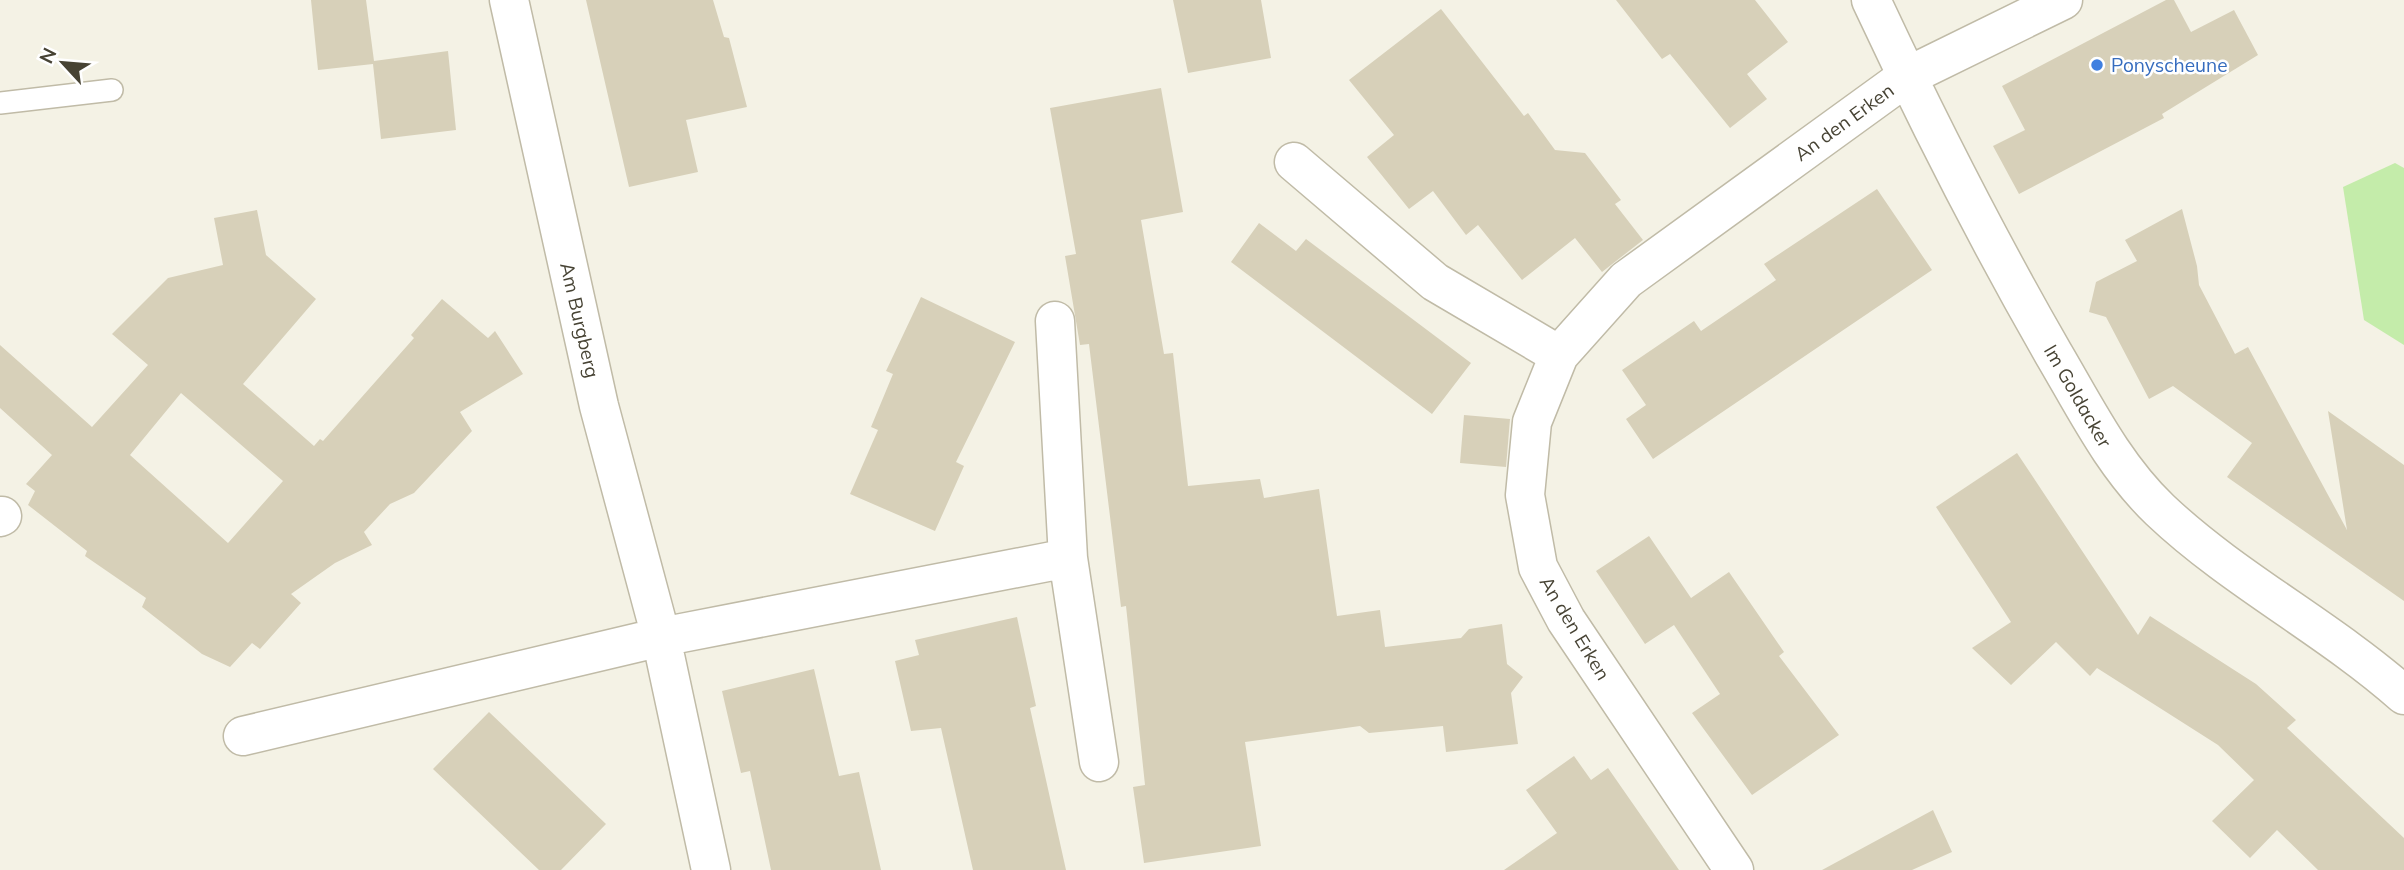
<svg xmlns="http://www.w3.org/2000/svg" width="2404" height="870" font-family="Mulish,sans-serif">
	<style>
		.green { fill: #c4ecaa }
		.building { fill: #d7d0b9; fill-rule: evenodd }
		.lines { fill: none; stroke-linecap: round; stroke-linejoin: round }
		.lane-casing { stroke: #c0bba7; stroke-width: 24 }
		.street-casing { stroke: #c0bba7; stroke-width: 41 }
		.lane { stroke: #fff; stroke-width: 21 }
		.street { stroke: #fff; stroke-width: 38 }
		.shop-dot { fill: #3f7fe0; stroke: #fff; stroke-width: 2.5 }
		.labels { text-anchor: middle; stroke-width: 5; stroke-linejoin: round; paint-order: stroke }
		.shop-label { font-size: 19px; fill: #366cbe; stroke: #fff; text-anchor: start }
		.street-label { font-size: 19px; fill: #474334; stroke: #fff }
	</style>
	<rect width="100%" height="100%" fill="#f4f2e5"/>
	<path class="green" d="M 2395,163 L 2404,168 L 2404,345 L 2364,320 L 2343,187 Z"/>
	<path class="building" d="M 311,0 L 366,0 L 374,61 L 448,51 L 456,130 L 381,139 L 373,64 L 318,70 Z
		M 586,0 L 713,0 L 724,37 L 729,38 L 747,107 L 686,120 L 698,172 L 629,187 Z
		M 1173,0 L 1261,0 L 1271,58 L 1188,73 Z
		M 1616,0 L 1755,0 L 1788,42 L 1747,74 L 1767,99 L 1730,128 L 1670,54 L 1662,59 Z
		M 2166,0 L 2174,0 L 2191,32 L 2234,10 L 2258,55 L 2162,114 L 2164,118 L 2019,194 L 1993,146 L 2025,130 L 2002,86 Z
		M 1441,9 L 1524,116 L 1528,113 L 1555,150 L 1585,153 L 1621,200 L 1615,204 L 1643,240 L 1602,272 L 1575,238 L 1522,280 L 1478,225 L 1466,235 L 1433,191 L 1409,209 L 1367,157 L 1394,135 L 1349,80 Z
		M 1161,88 L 1183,212 L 1141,220 L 1164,354 L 1173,353 L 1188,486 L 1260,479 L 1264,498 L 1319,489 L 1337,616 L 1380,610 L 1385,647 L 1461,638 L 1469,629 L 1502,624 L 1507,664 L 1523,677 L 1511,693 L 1518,744 L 1446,752 L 1443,726 L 1369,733 L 1360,726 L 1245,742 L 1261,846 L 1144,863 L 1133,787 L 1145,785 L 1126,606 L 1121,607 L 1089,344 L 1080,345 L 1065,256 L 1076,254 L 1050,108 Z
		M 1877,189 L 1932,270 L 1653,459 L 1626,419 L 1646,405 L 1622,370 L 1694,321 L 1701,331 L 1776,280 L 1764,264 Z
		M 2182,209 L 2197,266 L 2199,285 L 2235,354 L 2248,347 L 2347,530 L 2328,411 L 2404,465 L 2404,601 L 2227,477 L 2252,443 L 2173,386 L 2149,399 L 2106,317 L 2089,312 L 2096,282 L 2137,261 L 2125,240 Z
		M 257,210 L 266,255 L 316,299 L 243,384 L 314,446 L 320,439 L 323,441 L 414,338 L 411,335 L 442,299 L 488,338 L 495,331 L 523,374 L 460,412 L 472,431 L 414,493 L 390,504 L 364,532 L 372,545 L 335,563 L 291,594 L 301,603 L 260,649 L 252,643 L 230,667 L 202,654 L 142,607 L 146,598 L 85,556 L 87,551 L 28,505 L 35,491 L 26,484 L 52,455 L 0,408 L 0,345 L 92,427 L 148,365 L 112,334 L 168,278 L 223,265 L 214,218 ZM 181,393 L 283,481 L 228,543 L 130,455 Z
		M 1259,223 L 1296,251 L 1306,239 L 1471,363 L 1432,414 L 1231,262 Z
		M 921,297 L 1015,342 L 956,462 L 964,466 L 935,531 L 850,494 L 878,430 L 871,427 L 893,374 L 886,371 Z
		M 1464,415 L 1510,419 L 1506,467 L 1460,463 Z
		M 2017,453 L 2138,635 L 2150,616 L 2256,684 L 2296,720 L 2287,728 L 2404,838 L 2404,870 L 2318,870 L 2277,830 L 2250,858 L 2212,821 L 2254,780 L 2218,745 L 2097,668 L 2090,676 L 2056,642 L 2011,685 L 1972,648 L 2011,622 L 1936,507 Z
		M 1649,536 L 1691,598 L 1729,572 L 1784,652 L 1779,656 L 1839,735 L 1752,795 L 1692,713 L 1720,694 L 1674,625 L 1645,644 L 1596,571 Z
		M 1017,617 L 1036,706 L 1030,708 L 1066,870 L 973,870 L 941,728 L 911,731 L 895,661 L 919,655 L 915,640 Z
		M 814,669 L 839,776 L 859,772 L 881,870 L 771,870 L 750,771 L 741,773 L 722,691 Z
		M 489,712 L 606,824 L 561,870 L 539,870 L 433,769 Z
		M 1574,756 L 1591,780 L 1608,768 L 1679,870 L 1504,870 L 1557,833 L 1526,790 Z
		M 1933,810 L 1952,852 L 1912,870 L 1822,870 Z"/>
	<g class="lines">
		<defs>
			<path id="lane" d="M 0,103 L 112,90"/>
			<path id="street" d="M 509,0 L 599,406 L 661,637 L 711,870
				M 1871,0 C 1927,120 1987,238 2053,353 C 2085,407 2113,465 2160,510 C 2234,580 2327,627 2404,695
				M 1294,162 L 1435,282 L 1559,355
				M 1055,321 L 1068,558
				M 0,517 L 2,516
				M 243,736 L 661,637 L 1068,558 L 1099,762
				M 1734,870 L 1566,620 L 1538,567 L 1525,495 L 1532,422 L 1559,355 L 1626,280 L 1906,77 L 2063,0"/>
		</defs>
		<use href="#lane" class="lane-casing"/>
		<use href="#street" class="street-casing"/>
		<use href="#lane" class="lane"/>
		<use href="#street" class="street"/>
	</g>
	<circle class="shop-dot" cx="2097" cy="65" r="7"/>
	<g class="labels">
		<g class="shop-label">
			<text x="2111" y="72">Ponyscheune</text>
		</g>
		<g class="street-label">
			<text transform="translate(1844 122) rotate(-36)" y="7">An den Erken</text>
			<text transform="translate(580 320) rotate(77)" y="7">Am Burgberg</text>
			<text transform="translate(2078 396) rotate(60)" y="7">Im Goldacker</text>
			<text transform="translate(1575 628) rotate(59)" y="7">An den Erken</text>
		</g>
	</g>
	<g transform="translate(63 63) rotate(296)" stroke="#ffffff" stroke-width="5" paint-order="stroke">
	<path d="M0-5L12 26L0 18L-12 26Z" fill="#474334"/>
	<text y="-10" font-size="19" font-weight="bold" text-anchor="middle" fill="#474334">N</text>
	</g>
</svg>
